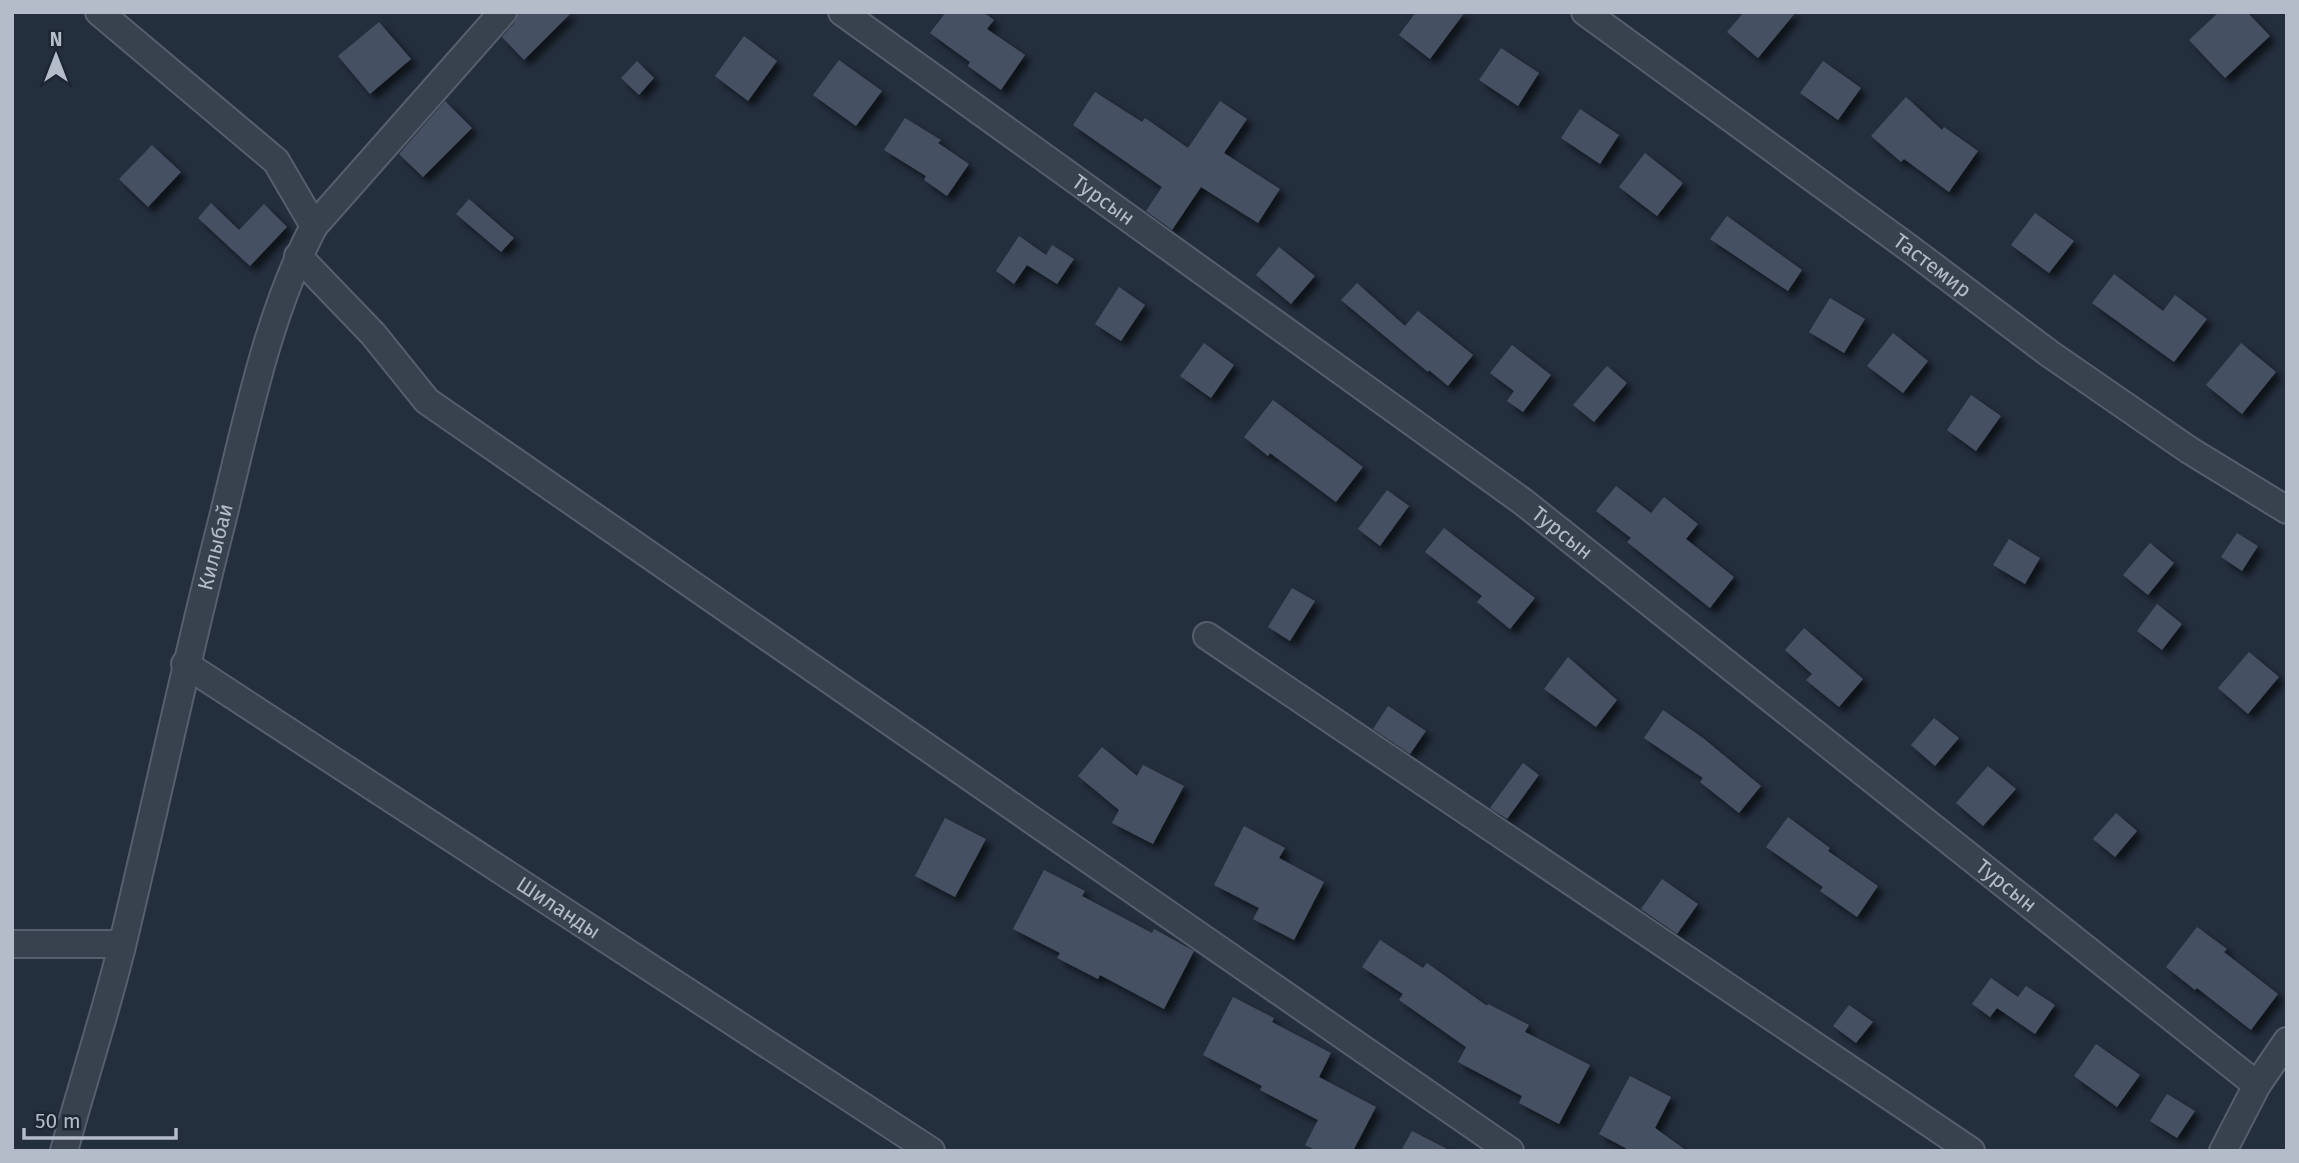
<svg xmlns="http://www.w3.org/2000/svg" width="2299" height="1163" font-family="'Fira Sans',sans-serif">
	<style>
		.building { fill: #455162; filter: url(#shadow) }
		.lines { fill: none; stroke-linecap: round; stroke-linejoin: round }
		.minor-casing { stroke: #565f6c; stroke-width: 30 }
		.minor { stroke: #38414e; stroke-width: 26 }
		.labels { text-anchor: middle; stroke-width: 5; stroke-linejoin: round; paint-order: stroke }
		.street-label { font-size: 21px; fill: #b4bcc9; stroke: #1d2633 }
	</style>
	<defs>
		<filter id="shadow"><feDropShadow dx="6" dy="6" stdDeviation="3.5" flood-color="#0009"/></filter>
	</defs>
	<rect width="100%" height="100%" fill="#242f3e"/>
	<path class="building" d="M 518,12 L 572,12 L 524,60 L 502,37 L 515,22 Z
		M 946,12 L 983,12 L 994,20 L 987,29 L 1025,55 L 1001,90 L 968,66 L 970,62 L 930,33 Z
		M 1416,12 L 1465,12 L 1430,59 L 1399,35 Z
		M 1744,12 L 1796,12 L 1758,58 L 1727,32 Z
		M 2219,12 L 2247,12 L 2270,36 L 2225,78 L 2189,40 Z
		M 379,22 L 411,59 L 370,94 L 338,56 Z
		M 744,36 L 777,61 L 748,101 L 715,76 Z
		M 1501,48 L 1539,73 L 1518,106 L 1479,80 Z
		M 839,60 L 882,91 L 856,126 L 813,95 Z
		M 637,61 L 654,78 L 639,95 L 621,78 Z
		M 1823,61 L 1861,88 L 1838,120 L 1800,93 Z
		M 1095,92 L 1142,122 L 1145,118 L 1188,148 L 1220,101 L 1247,119 L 1224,153 L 1280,189 L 1258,223 L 1201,187 L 1172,230 L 1146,211 L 1162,187 L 1073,125 Z
		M 1906,97 L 1942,130 L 1944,127 L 1978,151 L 1949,192 L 1904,159 L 1901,162 L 1871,136 Z
		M 445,101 L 472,128 L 423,177 L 399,154 Z
		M 1580,109 L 1619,135 L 1600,164 L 1561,138 Z
		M 905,118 L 941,140 L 938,143 L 969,164 L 947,196 L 924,180 L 926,176 L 884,150 Z
		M 152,145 L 181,172 L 148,207 L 119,179 Z
		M 1645,153 L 1683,183 L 1657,216 L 1619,187 Z
		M 469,199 L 514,238 L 501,252 L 456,214 Z
		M 211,203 L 239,230 L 264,204 L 287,227 L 250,266 L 198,218 Z
		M 2035,213 L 2074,241 L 2049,273 L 2011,245 Z
		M 1727,216 L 1802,270 L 1788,291 L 1710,239 Z
		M 1019,236 L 1046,255 L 1052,245 L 1074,259 L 1057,284 L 1027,265 L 1014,284 L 996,271 Z
		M 1279,247 L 1315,276 L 1291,304 L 1256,275 Z
		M 2114,274 L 2163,311 L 2175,295 L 2207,319 L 2174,362 L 2092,303 Z
		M 1357,283 L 1405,326 L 1418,311 L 1473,355 L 1448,386 L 1429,370 L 1428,372 L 1341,300 Z
		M 1119,287 L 1145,305 L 1121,341 L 1095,324 Z
		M 1830,298 L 1865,319 L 1844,353 L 1809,332 Z
		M 1893,333 L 1928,361 L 1903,393 L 1867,366 Z
		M 1204,343 L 1234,365 L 1211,398 L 1180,376 Z
		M 2241,343 L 2276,372 L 2242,414 L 2206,385 Z
		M 1512,345 L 1551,375 L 1523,412 L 1507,401 L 1514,391 L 1490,373 Z
		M 1607,366 L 1627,383 L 1594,422 L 1573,405 Z
		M 1971,395 L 2001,416 L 1976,451 L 1947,430 Z
		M 1273,400 L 1363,467 L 1336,502 L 1270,453 L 1268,456 L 1244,437 Z
		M 1616,486 L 1651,513 L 1664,497 L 1698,524 L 1686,539 L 1734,577 L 1710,608 L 1627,542 L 1631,538 L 1596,511 Z
		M 1387,490 L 1409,506 L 1380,546 L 1358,529 Z
		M 1444,528 L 1535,598 L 1510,629 L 1477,602 L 1482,596 L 1425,552 Z
		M 2237,533 L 2258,546 L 2242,571 L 2221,557 Z
		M 2009,539 L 2040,558 L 2025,584 L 1993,565 Z
		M 2150,543 L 2174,563 L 2148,595 L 2123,575 Z
		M 1292,588 L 1315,601 L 1290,641 L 1268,627 Z
		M 2157,604 L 2182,624 L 2162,650 L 2137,631 Z
		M 1804,628 L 1863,679 L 1839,707 L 1806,680 L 1812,674 L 1785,650 Z
		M 2249,652 L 2279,677 L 2248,714 L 2218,688 Z
		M 1568,657 L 1617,700 L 1596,727 L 1544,689 Z
		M 1388,706 L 1426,731 L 1410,754 L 1373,729 Z
		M 1663,710 L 1703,738 L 1761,786 L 1739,813 L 1700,782 L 1703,778 L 1644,738 Z
		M 1934,718 L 1959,738 L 1935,766 L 1911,745 Z
		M 1102,747 L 1137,776 L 1143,765 L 1184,786 L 1153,844 L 1112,823 L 1119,810 L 1078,776 Z
		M 1523,763 L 1539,775 L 1507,819 L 1490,808 Z
		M 1988,766 L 2016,789 L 1983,826 L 1956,803 Z
		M 2116,813 L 2137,831 L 2115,857 L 2093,839 Z
		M 1788,817 L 1830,848 L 1828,851 L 1878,886 L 1857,917 L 1820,891 L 1823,887 L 1766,847 Z
		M 945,818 L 986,839 L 955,897 L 915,876 Z
		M 1244,826 L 1285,848 L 1279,858 L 1324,882 L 1294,940 L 1253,919 L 1259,908 L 1214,885 Z
		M 1044,870 L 1085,891 L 1082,896 L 1152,933 L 1154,929 L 1194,951 L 1164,1009 L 1100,975 L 1098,979 L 1057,958 L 1060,953 L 1013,929 Z
		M 1662,879 L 1698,904 L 1677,934 L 1641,909 Z
		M 2197,927 L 2227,949 L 2224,952 L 2278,994 L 2251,1030 L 2197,988 L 2195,990 L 2166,967 Z
		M 1380,940 L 1423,968 L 1427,963 L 1487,1006 L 1488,1004 L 1529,1025 L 1525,1032 L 1590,1065 L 1559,1124 L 1519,1103 L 1522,1096 L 1458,1062 L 1466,1047 L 1399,1000 L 1403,994 L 1362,967 Z
		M 1991,978 L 2018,997 L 2026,986 L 2055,1005 L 2035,1034 L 1997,1008 L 1990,1017 L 1972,1004 Z
		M 1233,997 L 1274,1018 L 1272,1022 L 1331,1053 L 1319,1077 L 1376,1107 L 1353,1151 L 1317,1151 L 1305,1145 L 1318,1120 L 1260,1090 L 1262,1086 L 1203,1055 Z
		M 1849,1005 L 1873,1022 L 1856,1043 L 1833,1026 Z
		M 2096,1044 L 2140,1075 L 2117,1107 L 2074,1076 Z
		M 1630,1076 L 1671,1097 L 1655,1128 L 1687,1151 L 1631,1151 L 1599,1134 Z
		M 2167,1094 L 2195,1111 L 2177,1138 L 2150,1121 Z
		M 1412,1131 L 1451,1151 L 1401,1151 Z"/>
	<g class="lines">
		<defs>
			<g id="minor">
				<path d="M 99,12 L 276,161 L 314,226"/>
				<path id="s1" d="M 842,12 L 1522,501 L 2257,1085"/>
				<path id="s2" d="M 1585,12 L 1909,248 L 2050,354 L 2189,450 L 2287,510"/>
				<path d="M 298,256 L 373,334 L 427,401 L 1510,1151"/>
				<path d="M 1207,636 L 1971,1151"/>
				<path id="s3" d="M 185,664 L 931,1151"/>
				<path d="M 12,944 L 122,944"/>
				<path id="s4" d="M 64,1151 C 83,1081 106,1012 123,942 C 156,804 185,666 220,529 C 246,427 265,320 314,226 L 503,12"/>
				<path d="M 2223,1151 L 2257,1085 L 2287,1041"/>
			</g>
		</defs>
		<use href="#minor" class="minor-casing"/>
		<use href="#minor" class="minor"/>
	</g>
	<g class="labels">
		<g class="street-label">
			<text dy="7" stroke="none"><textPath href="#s1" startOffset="322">Турсын</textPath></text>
			<text dy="7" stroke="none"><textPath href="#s2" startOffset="430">Тастемир</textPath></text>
			<text dy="7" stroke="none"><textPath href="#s1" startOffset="889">Турсын</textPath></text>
			<text dy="7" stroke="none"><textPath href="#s4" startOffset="623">Килыбай</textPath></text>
			<text dy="7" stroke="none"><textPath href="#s1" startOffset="1456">Турсын</textPath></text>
			<text dy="7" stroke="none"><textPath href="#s3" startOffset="446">Шиланды</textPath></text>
		</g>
	</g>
	<rect width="2299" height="1163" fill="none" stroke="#b4bcc9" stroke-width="28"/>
	<g transform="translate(56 56)" stroke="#1d2633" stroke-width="5" paint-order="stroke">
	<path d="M0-5L12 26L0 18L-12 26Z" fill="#b4bcc9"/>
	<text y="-10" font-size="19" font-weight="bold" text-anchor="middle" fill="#b4bcc9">N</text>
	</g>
	<path d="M24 1128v10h152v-10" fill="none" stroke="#b4bcc9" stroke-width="3.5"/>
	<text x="35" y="1128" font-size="21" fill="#b4bcc9" stroke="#1d2633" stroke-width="5" paint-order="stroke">50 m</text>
</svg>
